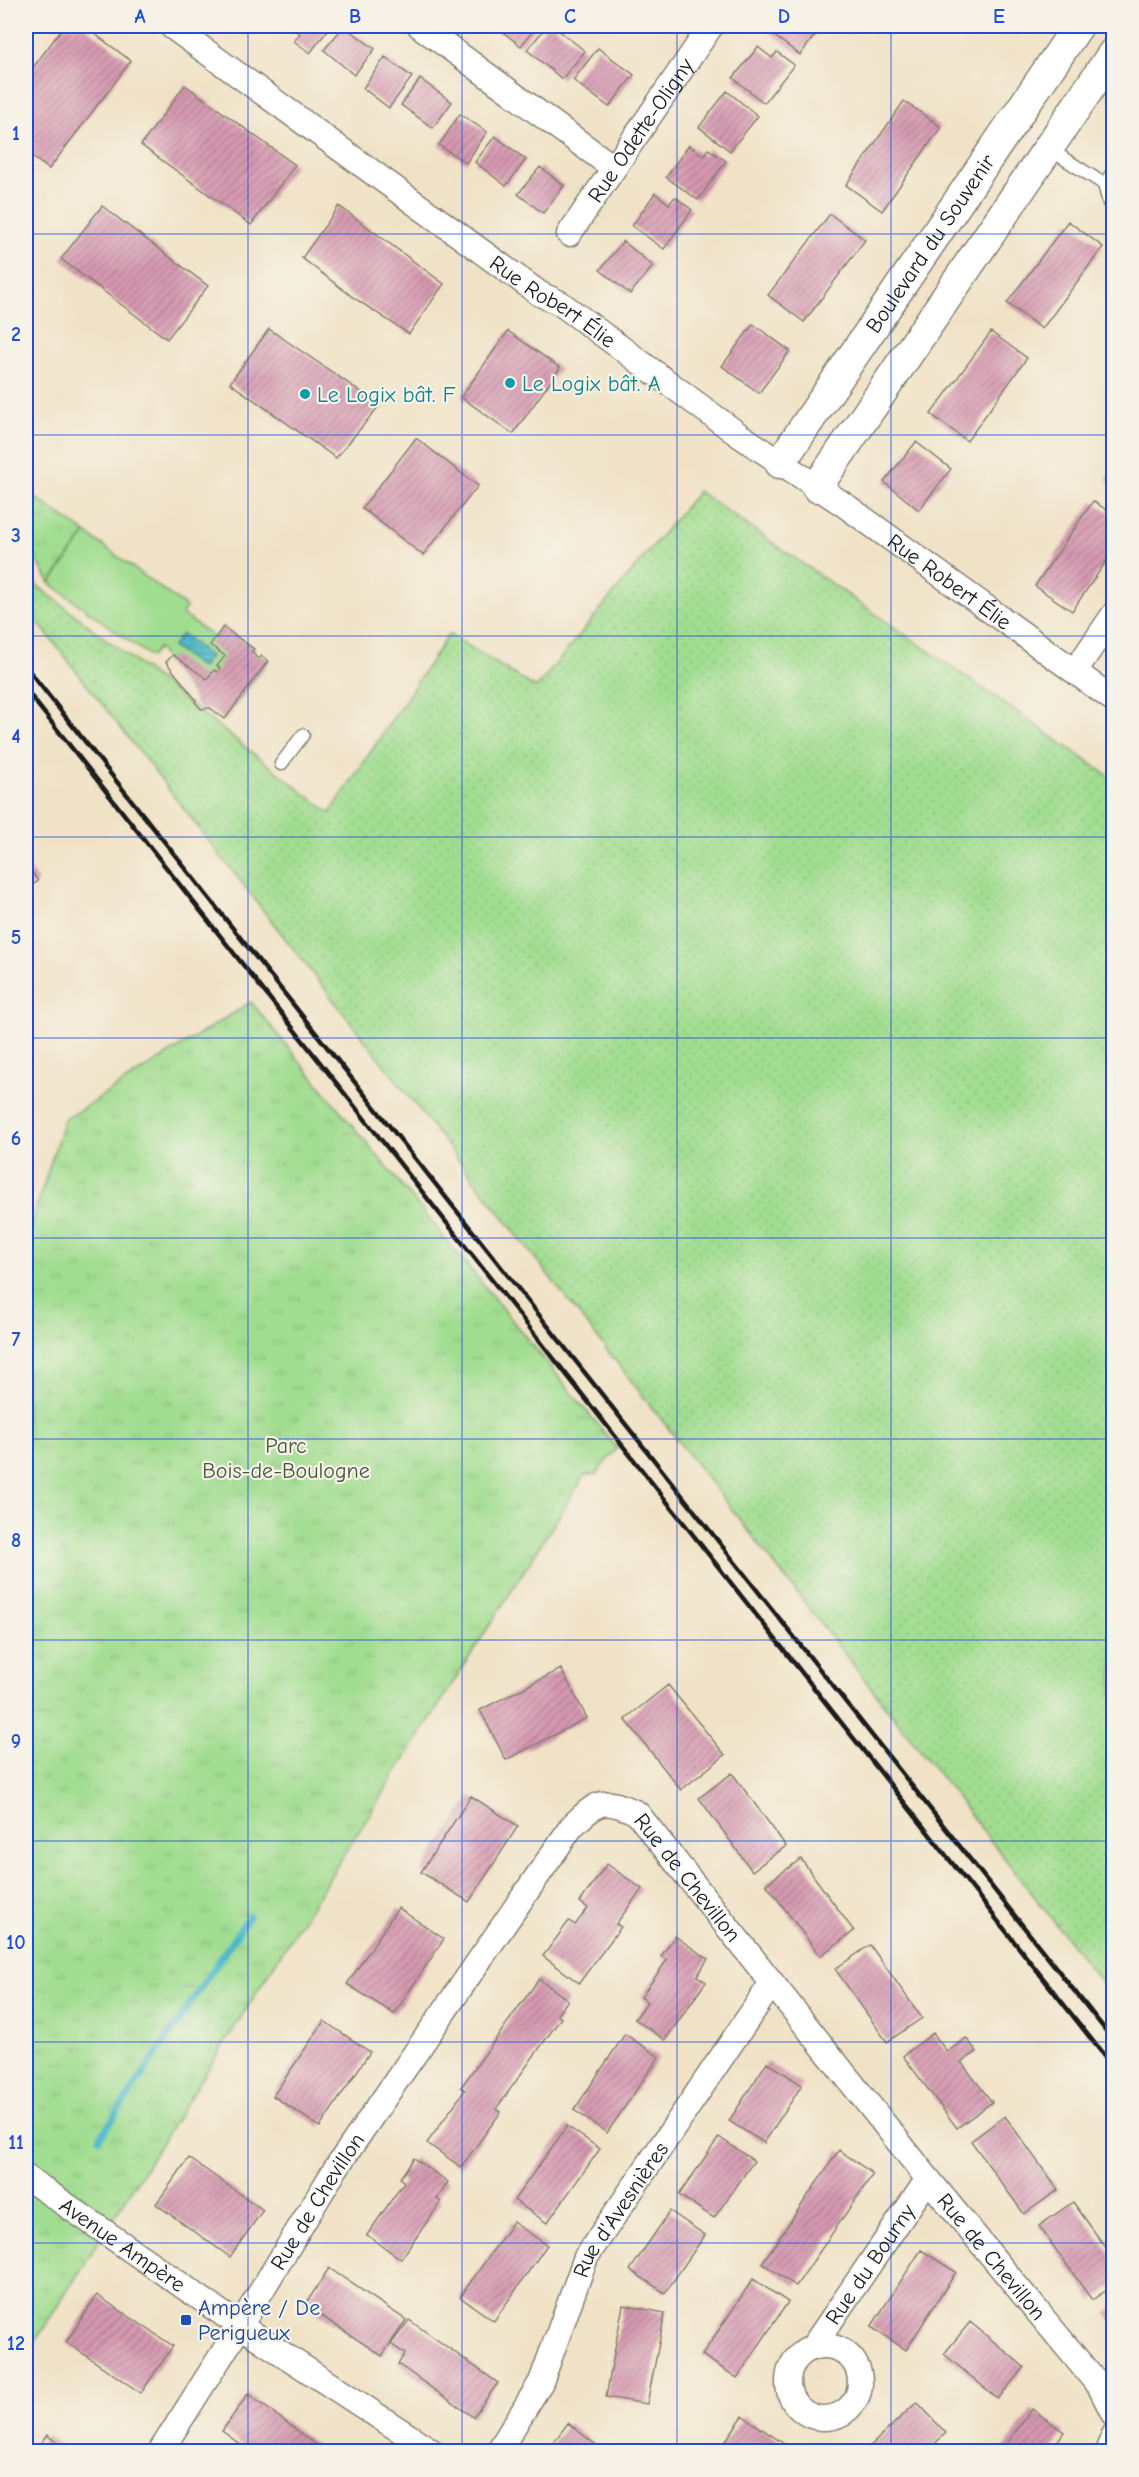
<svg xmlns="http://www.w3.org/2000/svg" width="1139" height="2477" font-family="'Comic Neue',sans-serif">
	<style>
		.grass { fill: url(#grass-dots); stroke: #5e7c56; stroke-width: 1.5 }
		.park { fill: url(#park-tufts); stroke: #5e7c56; stroke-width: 1.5 }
		.pitch { fill: #a1dd90; stroke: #5e7c56; stroke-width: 1.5 }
		.water { fill: url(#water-rules); stroke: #346a72; stroke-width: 1.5 }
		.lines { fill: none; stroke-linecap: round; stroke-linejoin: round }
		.stream { stroke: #4cb8c7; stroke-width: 7 }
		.building { fill: url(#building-hatch) }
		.service-casing { stroke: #867f71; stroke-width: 15 }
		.minor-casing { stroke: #867f71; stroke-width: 27 }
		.tertiary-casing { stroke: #867f71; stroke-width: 33 }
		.service { stroke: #fff; stroke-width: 12 }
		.minor { stroke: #fff; stroke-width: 24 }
		.tertiary { stroke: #fff; stroke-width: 30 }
		.rail { stroke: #1c1c1c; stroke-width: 4.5 }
		.grid { fill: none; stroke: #1d4ed8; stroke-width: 1.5; stroke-opacity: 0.55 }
		.culture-dot { fill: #0f9aa8; stroke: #f7f3e8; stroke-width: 2 }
		.transit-dot { fill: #1a4fb4; stroke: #f7f3e8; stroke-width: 2 }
		.labels { text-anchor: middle; stroke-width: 4.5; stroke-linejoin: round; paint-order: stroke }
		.street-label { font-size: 22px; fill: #1c1c1c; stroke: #f7f3e8 }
		.culture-label { font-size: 22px; fill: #0d838f; stroke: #f7f3e8; text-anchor: start }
		.park-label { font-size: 22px; fill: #44563f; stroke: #f7f3e8 }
		.transit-label { font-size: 22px; fill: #164399; stroke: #f7f3e8; text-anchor: start }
		.neatline { fill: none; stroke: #1d4ed8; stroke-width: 2 }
		.grid-label { font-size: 20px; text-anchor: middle; font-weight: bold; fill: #1d4ed8 }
	</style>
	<defs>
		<pattern id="grass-dots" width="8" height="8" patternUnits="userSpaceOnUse" patternTransform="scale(1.5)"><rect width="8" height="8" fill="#a1dd90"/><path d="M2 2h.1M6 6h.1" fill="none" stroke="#8abd7c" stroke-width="1.8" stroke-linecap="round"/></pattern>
		<pattern id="park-tufts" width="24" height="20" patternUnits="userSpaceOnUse" patternTransform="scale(1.5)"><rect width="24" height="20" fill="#a1dd90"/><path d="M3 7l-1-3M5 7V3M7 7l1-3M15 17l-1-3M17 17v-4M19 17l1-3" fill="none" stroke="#8abd7c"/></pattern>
		<pattern id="water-rules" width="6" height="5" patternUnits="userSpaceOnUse" patternTransform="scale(1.5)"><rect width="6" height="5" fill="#4cb8c7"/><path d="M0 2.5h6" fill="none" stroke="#3e95a1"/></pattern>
		<pattern id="building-hatch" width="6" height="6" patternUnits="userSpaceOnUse" patternTransform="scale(1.5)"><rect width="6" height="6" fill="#d598b0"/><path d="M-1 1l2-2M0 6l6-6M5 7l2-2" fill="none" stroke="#ac7b8e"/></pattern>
	</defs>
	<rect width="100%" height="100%" fill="#f7f3e8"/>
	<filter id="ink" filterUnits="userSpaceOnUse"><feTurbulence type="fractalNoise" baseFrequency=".0167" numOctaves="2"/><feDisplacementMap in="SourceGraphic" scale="12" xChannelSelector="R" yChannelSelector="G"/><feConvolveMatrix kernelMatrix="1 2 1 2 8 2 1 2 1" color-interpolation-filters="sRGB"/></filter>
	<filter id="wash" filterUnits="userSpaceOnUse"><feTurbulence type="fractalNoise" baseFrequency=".008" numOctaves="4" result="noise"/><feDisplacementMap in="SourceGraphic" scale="24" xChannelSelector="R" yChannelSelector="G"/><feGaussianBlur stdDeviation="1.35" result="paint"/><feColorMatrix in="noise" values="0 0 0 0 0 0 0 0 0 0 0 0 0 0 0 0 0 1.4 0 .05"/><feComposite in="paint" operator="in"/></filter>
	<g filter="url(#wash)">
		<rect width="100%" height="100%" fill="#f0e2c6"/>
		<path class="grass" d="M 698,491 L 1113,779 L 1113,1997 L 26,607 L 26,577 L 330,813 L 449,634 L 536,688 Z"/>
		<path class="park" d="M 26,496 L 28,502 L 33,496 L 86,533 L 50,583 L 26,541 Z
			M 251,1002 L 617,1448 L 596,1474 L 585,1475 L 26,2356 L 26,1241 L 64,1120 Z"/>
		<path class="pitch" d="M 86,533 L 186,607 L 182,614 L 215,638 L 223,627 L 254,649 L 252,652 L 258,659 L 262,656 L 268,661 L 225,719 L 210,708 L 201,709 L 195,702 L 196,700 L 158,648 L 151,657 L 50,583 Z"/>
		<path class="water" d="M 182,634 L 210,656 L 202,668 L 172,647 Z"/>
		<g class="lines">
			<path class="stream" d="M 100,2138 L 249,1916"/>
		</g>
		<g id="blocks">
			<path class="building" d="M 64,26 L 84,26 L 131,61 L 49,169 L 26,152 L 26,77 Z
				M 289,26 L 331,26 L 310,53 L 294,41 L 300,34 Z
				M 344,26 L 375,49 L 354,75 L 324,50 Z
				M 495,26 L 537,26 L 521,46 Z
				M 547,26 L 553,26 L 585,51 L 562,79 L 527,50 Z
				M 772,26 L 822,26 L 800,55 L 768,31 Z
				M 758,47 L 772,58 L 777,52 L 794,65 L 764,103 L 733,78 Z
				M 598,48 L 634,75 L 609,107 L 573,80 Z
				M 385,57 L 412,77 L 389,108 L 363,88 Z
				M 420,79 L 452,102 L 433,128 L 401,105 Z
				M 185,85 L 295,165 L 251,225 L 141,145 Z
				M 727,91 L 758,116 L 730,151 L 699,127 Z
				M 904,101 L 941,127 L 882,211 L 846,185 Z
				M 460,114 L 487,132 L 466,163 L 439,145 Z
				M 495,136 L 526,160 L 506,186 L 475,162 Z
				M 689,145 L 703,156 L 708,149 L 726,161 L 698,200 L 666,177 Z
				M 540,167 L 564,186 L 543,213 L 518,194 Z
				M 655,193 L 669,204 L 675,197 L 692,210 L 664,249 L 632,226 Z
				M 102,206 L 208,286 L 167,339 L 61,259 Z
				M 339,206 L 444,284 L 409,334 L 354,298 L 302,258 Z
				M 830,214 L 865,240 L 804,322 L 768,295 Z
				M 1068,221 L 1103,247 L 1042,329 L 1007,303 Z
				M 623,241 L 653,266 L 630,294 L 600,270 Z
				M 753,324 L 790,351 L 759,393 L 722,366 Z
				M 269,329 L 380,405 L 336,458 L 230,383 Z
				M 508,331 L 560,368 L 513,434 L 461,397 Z
				M 991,332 L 1027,358 L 967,441 L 931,414 Z
				M 416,438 L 478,486 L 423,555 L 362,508 Z
				M 916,442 L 951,469 L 919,510 L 884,482 Z
				M 1114,470 L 1114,485 L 1106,480 Z
				M 1093,501 L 1114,515 L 1114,550 L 1072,611 L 1035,586 Z
				M 223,627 L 254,649 L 252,652 L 258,659 L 262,656 L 268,661 L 225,719 L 210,708 L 201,709 L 195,702 L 196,700 L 166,662 L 173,655 L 207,679 L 214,670 L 217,672 L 220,668 L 217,666 L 225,656 L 210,645 Z
				M 26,863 L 38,881 L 26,889 Z
				M 561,1669 L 587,1718 L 506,1760 L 480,1710 Z
				M 668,1685 L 725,1755 L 681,1790 L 625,1719 Z
				M 732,1773 L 786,1846 L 752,1871 L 699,1798 Z
				M 471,1796 L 518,1826 L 469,1902 L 421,1872 Z
				M 801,1859 L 854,1931 L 820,1956 L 766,1884 Z
				M 607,1864 L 642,1889 L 616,1924 L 621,1927 L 579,1983 L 543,1956 L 569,1921 L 575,1925 L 588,1908 L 580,1902 Z
				M 398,1908 L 444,1939 L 394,2014 L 347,1984 Z
				M 675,1936 L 708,1959 L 697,1976 L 706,1982 L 665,2040 L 635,2019 L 647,2002 L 641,1997 L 667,1960 L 661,1956 Z
				M 870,1945 L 922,2018 L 887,2042 L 835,1969 Z
				M 539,1979 L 568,2000 L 557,2015 L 561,2018 L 496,2109 L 501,2112 L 461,2167 L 427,2143 L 465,2090 L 461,2087 Z
				M 324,2021 L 370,2052 L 320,2127 L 273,2096 Z
				M 933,2033 L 947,2052 L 966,2038 L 977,2052 L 961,2062 L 992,2102 L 957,2128 L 903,2056 Z
				M 625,2034 L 659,2057 L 607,2133 L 574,2110 Z
				M 767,2062 L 802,2085 L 764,2143 L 729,2121 Z
				M 1005,2116 L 1058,2190 L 1024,2214 L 971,2141 Z
				M 567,2126 L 600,2149 L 547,2223 L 514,2200 Z
				M 719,2137 L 754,2161 L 714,2218 L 679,2195 Z
				M 839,2150 L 873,2174 L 796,2286 L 762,2263 Z
				M 189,2158 L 263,2210 L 230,2257 L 156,2204 Z
				M 414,2158 L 448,2182 L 437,2199 L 441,2202 L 401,2259 L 367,2235 L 404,2182 L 400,2178 Z
				M 1073,2202 L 1114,2259 L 1114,2285 L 1092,2300 L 1039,2226 Z
				M 670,2211 L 705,2235 L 665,2293 L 630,2270 Z
				M 513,2222 L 547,2245 L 494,2321 L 460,2297 Z
				M 921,2250 L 956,2272 L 906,2350 L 871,2327 Z
				M 329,2268 L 406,2320 L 382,2356 L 305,2305 Z
				M 753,2279 L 788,2302 L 737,2378 L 702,2355 Z
				M 97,2295 L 173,2346 L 141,2393 L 66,2342 Z
				M 623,2305 L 665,2313 L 647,2404 L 606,2397 Z
				M 1114,2308 L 1114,2323 L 1106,2314 Z
				M 409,2320 L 498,2383 L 473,2417 L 398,2364 L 405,2354 L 391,2344 Z
				M 970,2322 L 1024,2367 L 998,2399 L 944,2354 Z
				M 248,2394 L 321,2448 L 319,2452 L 251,2452 L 222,2431 Z
				M 917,2402 L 946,2433 L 926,2452 L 864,2452 Z
				M 1032,2409 L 1064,2432 L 1050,2452 L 1001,2452 Z
				M 743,2416 L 796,2452 L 721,2452 L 719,2450 Z
				M 568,2423 L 605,2452 L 546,2452 Z
				M 47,2435 L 69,2452 L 35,2452 Z"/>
		</g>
	</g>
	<g filter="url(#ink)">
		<use href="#blocks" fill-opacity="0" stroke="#867f71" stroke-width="1.5"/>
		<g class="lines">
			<defs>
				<path id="service" d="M 1049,149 L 1104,184 L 1114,171
					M 1104,184 L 1109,203 L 1114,207
					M 281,764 L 303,735"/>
				<g id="minor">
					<path id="s1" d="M 171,26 L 540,294 L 560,303 L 739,435 L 846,506 L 1114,700"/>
					<path d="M 420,26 L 614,168"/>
					<path id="s2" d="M 569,234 L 711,26"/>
					<path d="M 1075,671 L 1114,614"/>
					<path id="s3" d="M 26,2177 L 240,2326 L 433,2452"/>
					<circle cx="824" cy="2382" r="36"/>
					<path id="s4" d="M 812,2348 L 928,2179"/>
					<path id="s5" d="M 160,2452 L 240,2326 L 336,2168 L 572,1826 C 598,1801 603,1797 637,1813 L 928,2179 L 1100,2387 L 1114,2415"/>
					<path id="s6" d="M 498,2452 L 541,2382 L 586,2257 L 772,1983"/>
					<path d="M 1107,2452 L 1114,2435"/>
				</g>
				<g id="tertiary">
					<path id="s7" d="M 780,463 L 1078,26"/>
					<path d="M 817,487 L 1114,52"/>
				</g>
			</defs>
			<use href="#service" class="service-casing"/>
			<use href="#minor" class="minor-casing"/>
			<use href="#tertiary" class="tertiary-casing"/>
			<use href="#service" class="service"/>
			<use href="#minor" class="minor"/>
			<use href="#tertiary" class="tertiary"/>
			<path class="rail" d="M 26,667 L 1114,2041
				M 26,690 L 1114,2068"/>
		</g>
	</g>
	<path class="grid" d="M 248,26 L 248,2452M 462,26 L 462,2452M 677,26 L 677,2452M 891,26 L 891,2452M 26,234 L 1114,234M 26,435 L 1114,435M 26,636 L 1114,636M 26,837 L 1114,837M 26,1038 L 1114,1038M 26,1238 L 1114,1238M 26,1439 L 1114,1439M 26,1640 L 1114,1640M 26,1841 L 1114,1841M 26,2042 L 1114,2042M 26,2243 L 1114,2243"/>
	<g class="culture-dot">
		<circle cx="510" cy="383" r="6"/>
		<circle cx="305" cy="394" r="6"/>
	</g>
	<rect class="transit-dot" x="180" y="2314" width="12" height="12" rx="3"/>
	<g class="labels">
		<g class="street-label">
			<text dy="8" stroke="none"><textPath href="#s2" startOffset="126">Rue Odette-Oligny</textPath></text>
			<text dy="8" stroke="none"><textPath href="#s7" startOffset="266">Boulevard du Souvenir</textPath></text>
			<text dy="8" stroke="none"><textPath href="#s1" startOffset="471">Rue Robert Élie</textPath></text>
			<text dy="8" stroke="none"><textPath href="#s1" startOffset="957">Rue Robert Élie</textPath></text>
			<text dy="8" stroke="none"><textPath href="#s5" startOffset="906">Rue de Chevillon</textPath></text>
			<text dy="8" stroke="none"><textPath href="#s5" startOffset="296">Rue de Chevillon</textPath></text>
			<text dy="8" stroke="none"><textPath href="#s6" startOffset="273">Rue d'Avesnières</textPath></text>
			<text dy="8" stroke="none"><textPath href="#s3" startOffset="118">Avenue Ampère</textPath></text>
			<text dy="8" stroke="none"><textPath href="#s5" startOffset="1392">Rue de Chevillon</textPath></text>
			<text dy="8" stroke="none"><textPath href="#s4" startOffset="102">Rue du Bourny</textPath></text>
		</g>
		<g class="culture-label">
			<text x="522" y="391">Le Logix bât. A</text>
			<text x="317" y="402">Le Logix bât. F</text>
		</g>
		<g class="park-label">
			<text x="286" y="1453">Parc<tspan x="286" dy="25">Bois-de-Boulogne</tspan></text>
		</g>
		<g class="transit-label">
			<text x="198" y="2315">Ampère / De<tspan x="198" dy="25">Perigueux</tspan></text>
		</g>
	</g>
	<rect width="1139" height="2477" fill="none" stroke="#f7f3e8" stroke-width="66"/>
	<rect x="33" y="33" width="1073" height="2411" class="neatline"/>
	<g class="grid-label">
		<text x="140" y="23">A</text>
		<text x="355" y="23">B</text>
		<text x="570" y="23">C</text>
		<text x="784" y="23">D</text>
		<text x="999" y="23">E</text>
		<text x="16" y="140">1</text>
		<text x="16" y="341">2</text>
		<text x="16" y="542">3</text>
		<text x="16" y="743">4</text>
		<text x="16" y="944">5</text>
		<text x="16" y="1145">6</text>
		<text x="16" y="1346">7</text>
		<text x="16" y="1547">8</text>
		<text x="16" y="1748">9</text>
		<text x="16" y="1949">10</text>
		<text x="16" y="2149">11</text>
		<text x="16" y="2350">12</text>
	</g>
</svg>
